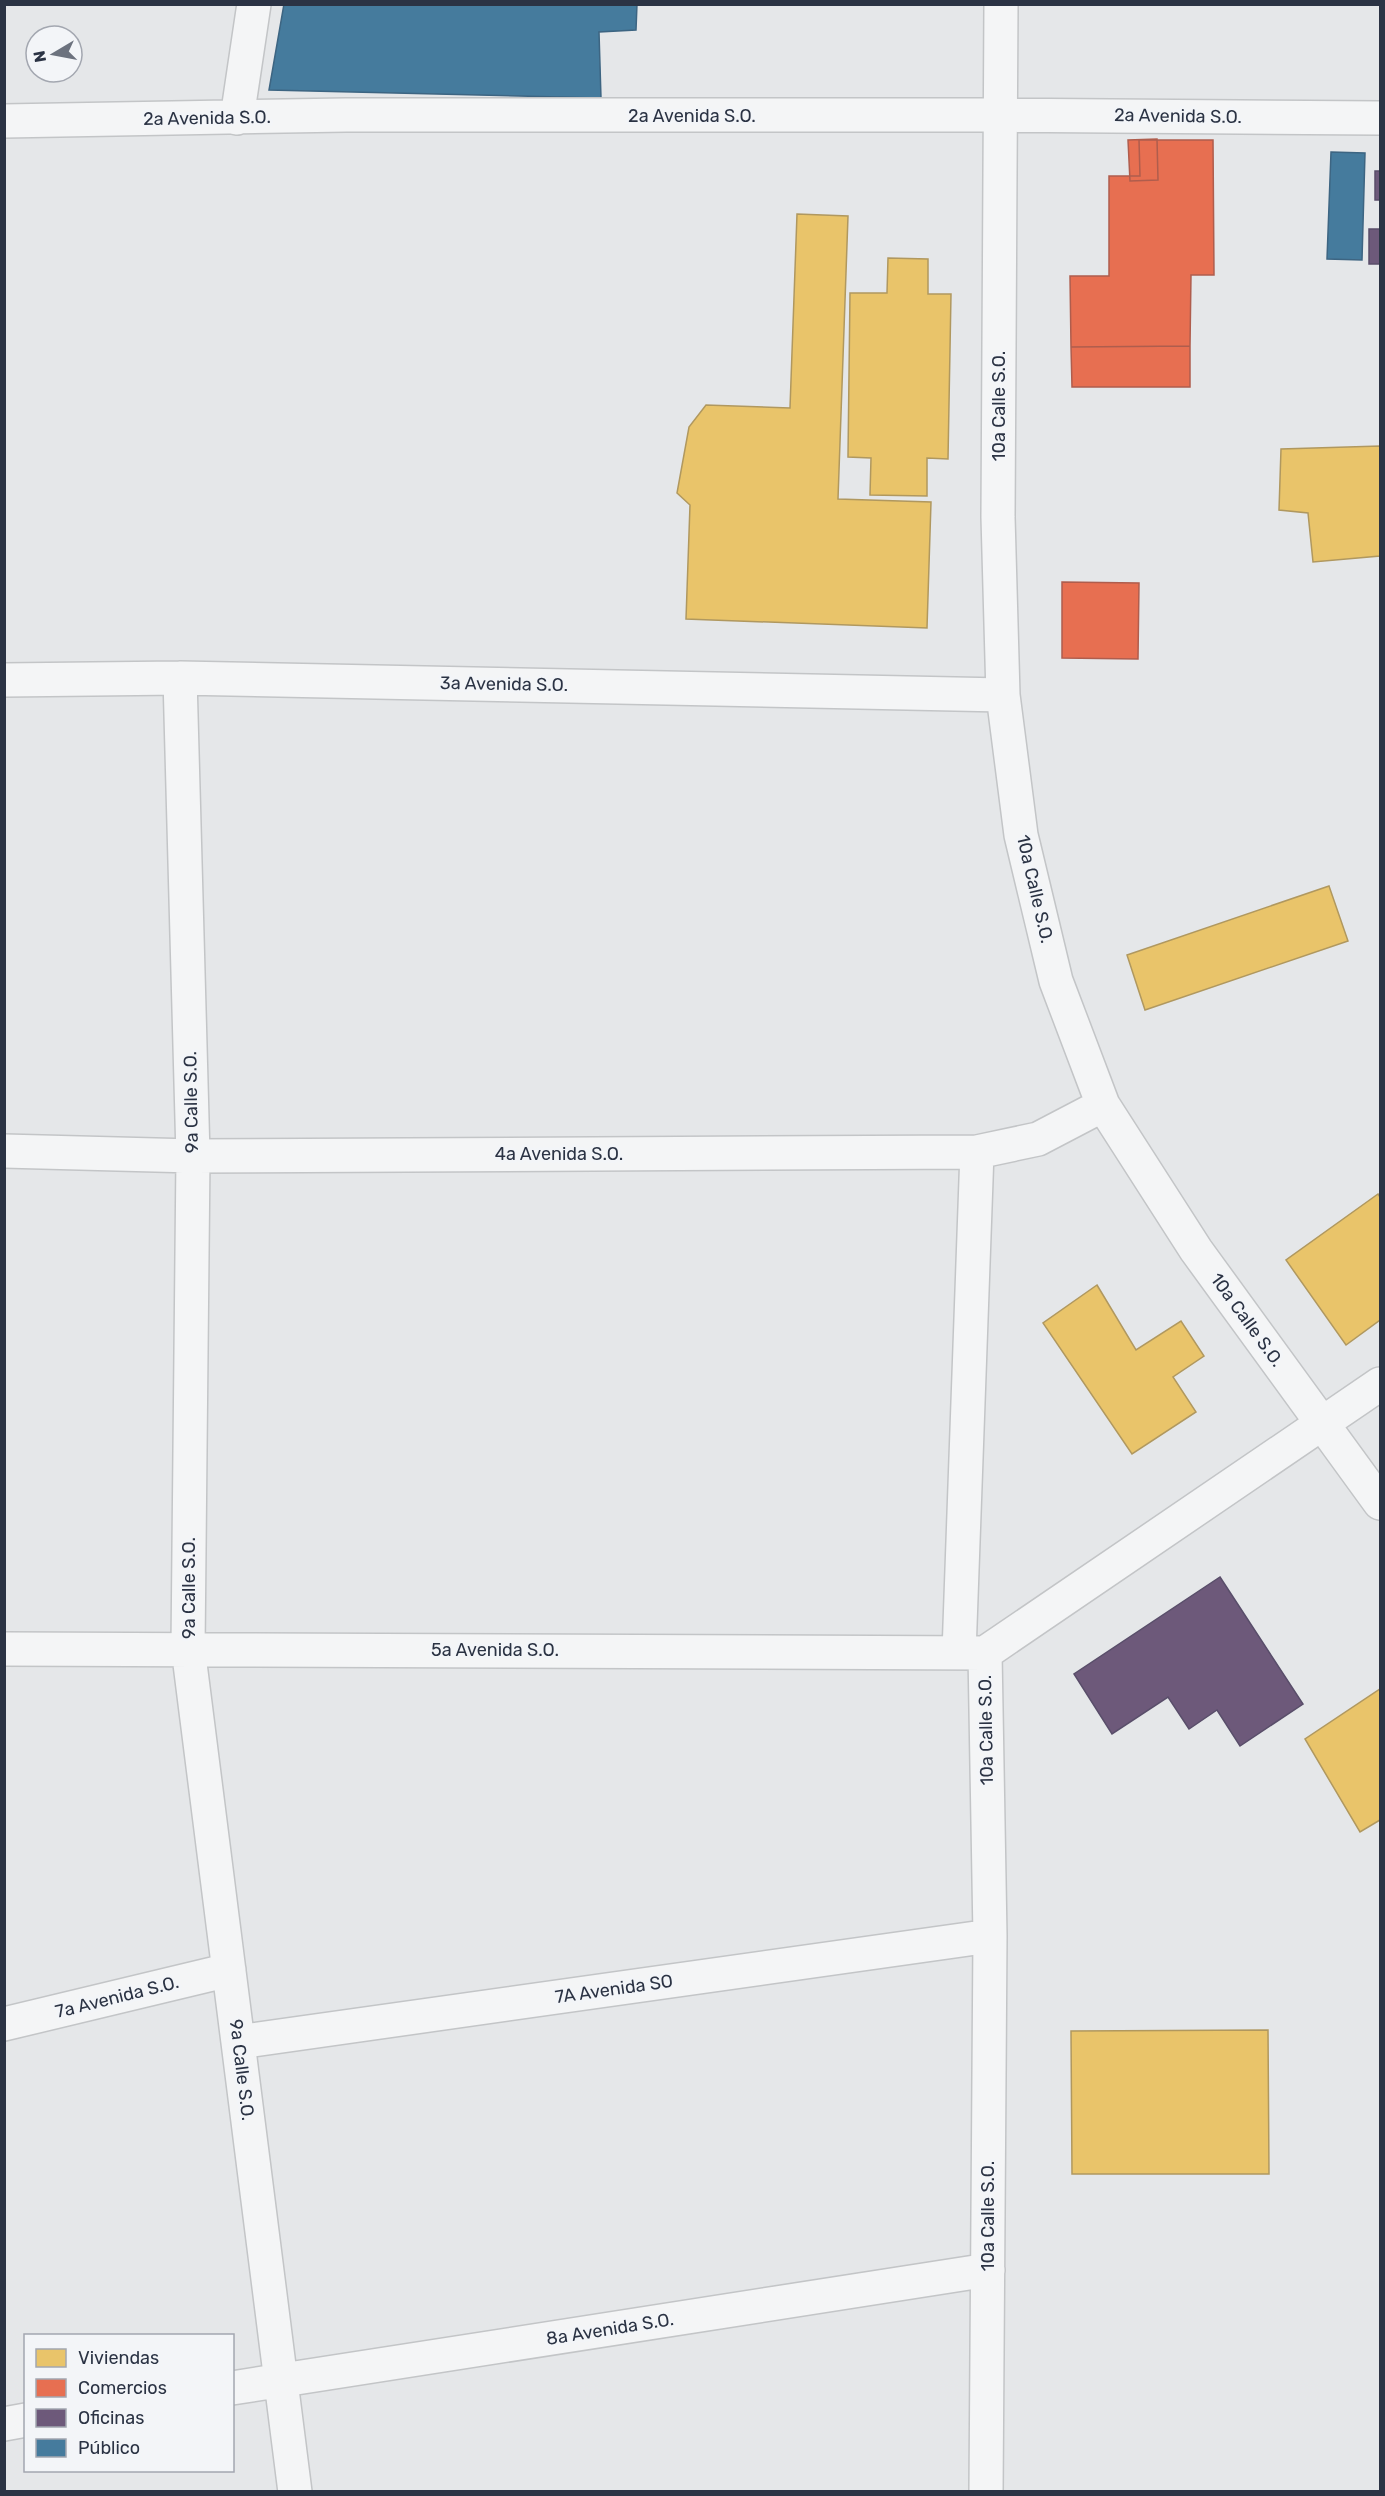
<svg xmlns="http://www.w3.org/2000/svg" width="1385" height="2496" font-family="Rubik,sans-serif">
	<style>
		.homes { fill: #e9c46a; stroke: #b0985f; stroke-width: 1.5 }
		.shops { fill: #e76f51; stroke: #af5d4d; stroke-width: 1.5 }
		.offices { fill: #6d597a; stroke: #594e6a; stroke-width: 1.5 }
		.public { fill: #457b9d; stroke: #3d6582; stroke-width: 1.5 }
		.lines { fill: none; stroke-linecap: round; stroke-linejoin: round }
		.minor-casing { stroke: #c3c5c7; stroke-width: 36 }
		.minor { stroke: #f4f5f6; stroke-width: 33 }
		.labels { text-anchor: middle; stroke-width: 6; stroke-linejoin: round; paint-order: stroke }
		.street-label { font-size: 18px; fill: #2b3344; stroke: #f3f5f8 }
	</style>
	<rect width="100%" height="100%" fill="#e5e7e9"/>
	<path class="homes" d="M 797,214 L 848,216 L 838,499 L 931,502 L 927,628 L 686,619 L 690,505 L 677,493 L 689,427 L 706,405 L 790,408 Z
		M 888,258 L 928,259 L 928,294 L 951,294 L 948,459 L 927,458 L 927,496 L 870,495 L 871,458 L 848,457 L 850,293 L 887,293 Z
		M 1380,446 L 1380,556 L 1313,562 L 1308,513 L 1279,510 L 1281,449 Z
		M 1329,886 L 1348,941 L 1145,1010 L 1127,955 Z
		M 1378,1194 L 1380,1197 L 1380,1320 L 1346,1345 L 1286,1260 Z
		M 1097,1285 L 1136,1350 L 1181,1321 L 1204,1356 L 1173,1377 L 1196,1412 L 1132,1454 L 1043,1323 Z
		M 1380,1689 L 1380,1820 L 1360,1832 L 1305,1739 Z
		M 1268,2030 L 1269,2174 L 1072,2174 L 1071,2031 Z"/>
	<path class="shops" d="M 1157,139 L 1158,180 L 1130,181 L 1128,140 Z
		M 1139,140 L 1213,140 L 1214,275 L 1191,275 L 1190,346 L 1071,347 L 1070,276 L 1109,276 L 1109,176 L 1140,176 Z
		M 1190,346 L 1190,387 L 1072,387 L 1071,347 Z
		M 1062,582 L 1139,583 L 1138,659 L 1062,658 Z"/>
	<path class="offices" d="M 1375,171 L 1380,171 L 1380,200 L 1375,200 Z
		M 1369,229 L 1380,229 L 1380,264 L 1369,264 Z
		M 1220,1577 L 1303,1704 L 1240,1746 L 1217,1710 L 1189,1729 L 1168,1697 L 1112,1734 L 1074,1674 Z"/>
	<path class="public" d="M 284,4 L 637,4 L 636,30 L 599,32 L 601,98 L 269,90 Z
		M 1331,152 L 1365,153 L 1362,260 L 1327,259 Z"/>
	<g class="lines">
		<defs>
			<path id="minor" d="M 1001,4 L 998,517 L 1003,695 L 1021,835 L 1056,981 L 1103,1105 L 1196,1250 L 1380,1503
				M 237,118 L 254,4
				M 4,121 L 346,115 L 999,115 L 1380,118
				M 180,678 L 193,1156 L 188,1648 L 295,2492
				M 4,680 L 180,678 L 1003,695
				M 4,1151 L 193,1156 L 977,1152 L 1038,1139 L 1103,1105
				M 4,1649 L 985,1653
				M 959,1653 L 977,1152
				M 985,1653 L 990,1936 L 986,2492
				M 985,1653 L 1380,1384
				M 4,2024 L 229,1970
				M 238,2042 L 990,1936
				M 232,2388 L 988,2270
				M 4,2424 L 26,2420"/>
		</defs>
		<use href="#minor" class="minor-casing"/>
		<use href="#minor" class="minor"/>
	</g>
	<g class="labels">
		<g class="street-label">
			<text x="692" y="122">2a Avenida S.O.</text>
			<text transform="translate(1178 116) rotate(1)" y="6">2a Avenida S.O.</text>
			<text transform="translate(207 118) rotate(-1)" y="6">2a Avenida S.O.</text>
			<text transform="translate(999 406) rotate(-90)" y="6">10a Calle S.O.</text>
			<text transform="translate(504 684) rotate(1)" y="6">3a Avenida S.O.</text>
			<text transform="translate(1035 889) rotate(77)" y="6">10a Calle S.O.</text>
			<text transform="translate(191 1102) rotate(-91)" y="6">9a Calle S.O.</text>
			<text x="559" y="1160">4a Avenida S.O.</text>
			<text transform="translate(1247 1320) rotate(54)" y="6">10a Calle S.O.</text>
			<text transform="translate(189 1588) rotate(-90)" y="6">9a Calle S.O.</text>
			<text x="495" y="1656">5a Avenida S.O.</text>
			<text transform="translate(986 1730) rotate(-91)" y="6">10a Calle S.O.</text>
			<text transform="translate(614 1989) rotate(-8)" y="6">7A Avenida SO</text>
			<text transform="translate(117 1997) rotate(-14)" y="6">7a Avenida S.O.</text>
			<text transform="translate(242 2070) rotate(83)" y="6">9a Calle S.O.</text>
			<text transform="translate(988 2216) rotate(-90)" y="6">10a Calle S.O.</text>
			<text transform="translate(610 2329) rotate(-9)" y="6">8a Avenida S.O.</text>
		</g>
	</g>
	<rect width="1385" height="2496" fill="none" stroke="#2b3344" stroke-width="12"/>
	<rect x="24" y="2334" width="210" height="138" fill="#f3f5f8" stroke="#a3a7b0" stroke-width="1.5"/>
	<rect x="36" y="2349" width="30" height="18" fill="#e9c46a" stroke="#a3a7b0" stroke-width="1.5"/>
	<text x="78" y="2364" font-size="18" fill="#2b3344">Viviendas</text>
	<rect x="36" y="2379" width="30" height="18" fill="#e76f51" stroke="#a3a7b0" stroke-width="1.5"/>
	<text x="78" y="2394" font-size="18" fill="#2b3344">Comercios</text>
	<rect x="36" y="2409" width="30" height="18" fill="#6d597a" stroke="#a3a7b0" stroke-width="1.5"/>
	<text x="78" y="2424" font-size="18" fill="#2b3344">Oficinas</text>
	<rect x="36" y="2439" width="30" height="18" fill="#457b9d" stroke="#a3a7b0" stroke-width="1.5"/>
	<text x="78" y="2454" font-size="18" fill="#2b3344">Público</text>
	<g transform="translate(54 54) rotate(260)"><circle r="28" fill="#f3f5f8" stroke="#a3a7b0" stroke-width="1.5"/>
	<path d="M0-4.5L10 22L0 15L-10 22Z" fill="#6c727e"/>
	<text y="-9" font-size="16" font-weight="bold" text-anchor="middle" fill="#2b3344">N</text>
	</g>
</svg>
